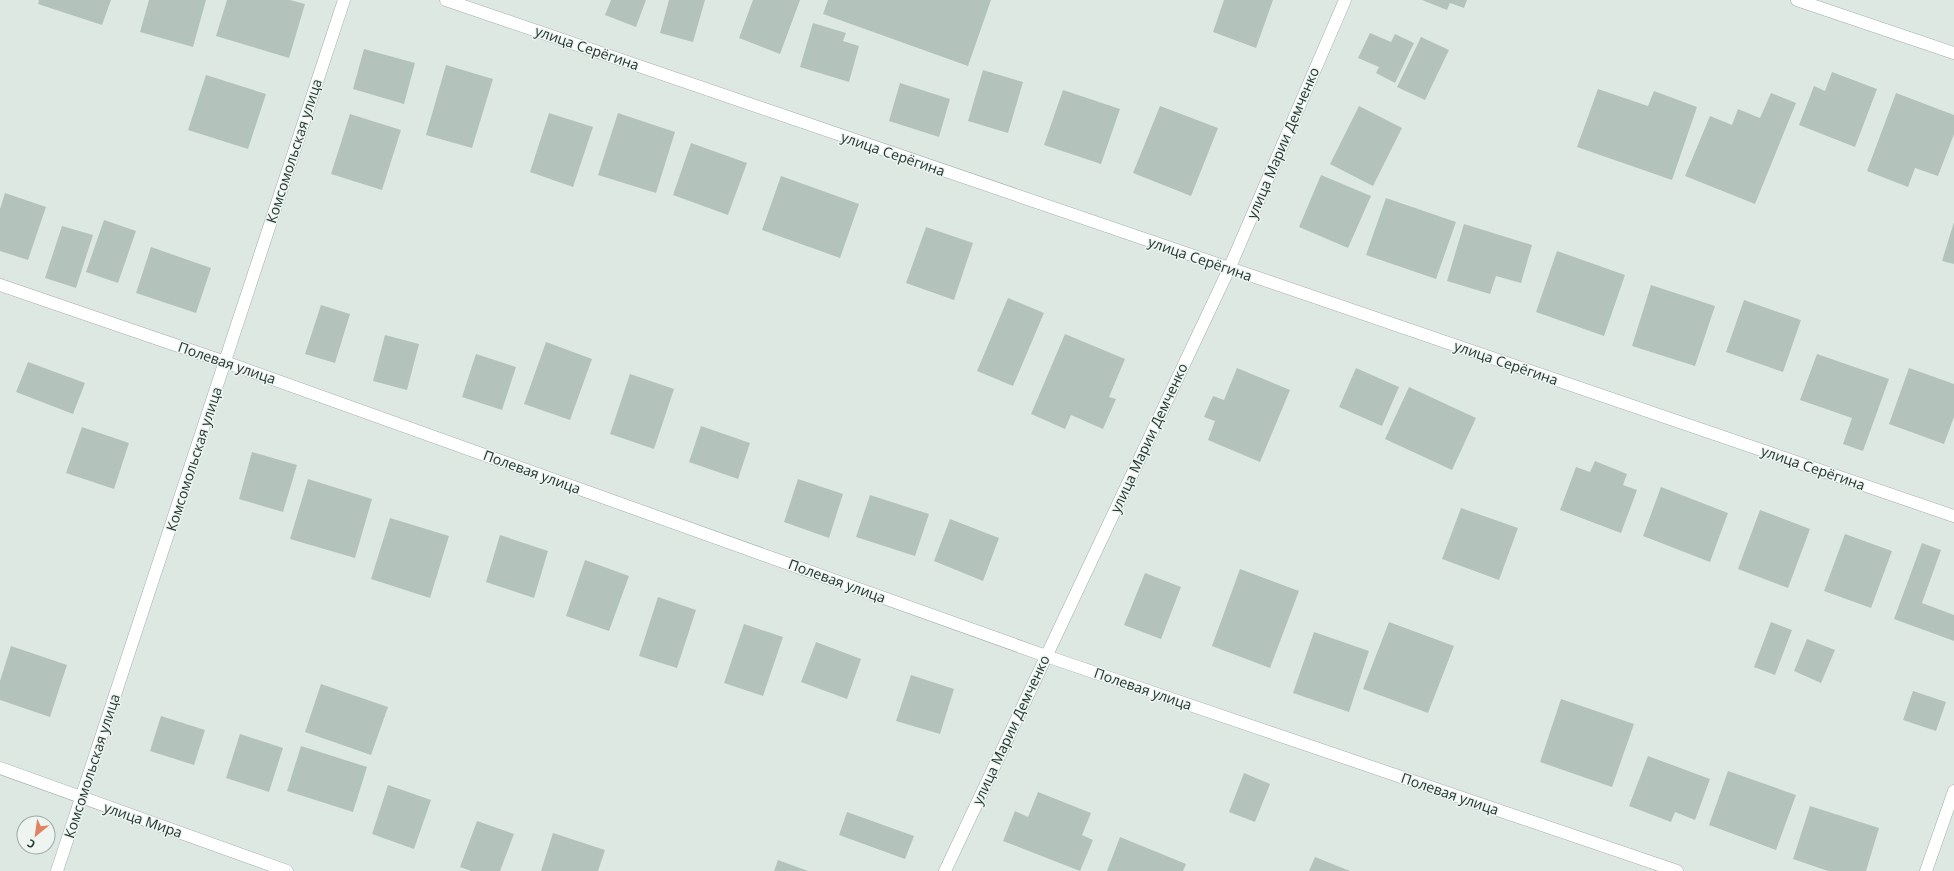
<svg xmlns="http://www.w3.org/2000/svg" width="1954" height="871" font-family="'Open Sans',sans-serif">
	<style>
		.building { fill: #b4c2bc }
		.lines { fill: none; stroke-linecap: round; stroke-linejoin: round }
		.minor-casing { stroke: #a2afaa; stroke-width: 13 }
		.minor { stroke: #fff; stroke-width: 12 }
		.labels { text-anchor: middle; stroke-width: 3; stroke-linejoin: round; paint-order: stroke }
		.street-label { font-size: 14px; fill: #223530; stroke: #eef5f1 }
	</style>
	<rect width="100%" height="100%" fill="#dee8e3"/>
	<path class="building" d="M 39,0 L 111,0 L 102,25 L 38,4 Z
		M 149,0 L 206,0 L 193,47 L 140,32 Z
		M 227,0 L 290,0 L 305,4 L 289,58 L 216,36 Z
		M 611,0 L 646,0 L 636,27 L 605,15 Z
		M 669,0 L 705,0 L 693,42 L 660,33 Z
		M 753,0 L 800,0 L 780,54 L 739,38 Z
		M 828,0 L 991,0 L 968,66 L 823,14 Z
		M 1224,0 L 1273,0 L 1256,48 L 1213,32 Z
		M 1422,0 L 1467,0 L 1464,8 L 1450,3 L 1447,10 Z
		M 813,23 L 846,33 L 843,41 L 859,46 L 849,82 L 800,67 Z
		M 1370,33 L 1391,42 L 1395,34 L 1414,43 L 1395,83 L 1376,73 L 1379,67 L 1358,58 Z
		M 1421,37 L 1449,50 L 1425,100 L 1397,87 Z
		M 364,49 L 415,63 L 404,104 L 353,89 Z
		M 446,65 L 493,79 L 472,148 L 426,135 Z
		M 983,70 L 1023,82 L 1008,133 L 968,121 Z
		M 1832,72 L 1877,89 L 1855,147 L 1799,125 L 1814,86 L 1825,91 Z
		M 206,75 L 266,94 L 248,149 L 188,130 Z
		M 900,83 L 950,99 L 939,137 L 889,121 Z
		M 1598,89 L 1648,106 L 1654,91 L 1697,107 L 1672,180 L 1577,147 Z
		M 1063,90 L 1120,109 L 1101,164 L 1044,145 Z
		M 1771,93 L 1796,103 L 1755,204 L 1685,176 L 1710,116 L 1732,125 L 1738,109 L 1760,118 Z
		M 1896,93 L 1954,115 L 1954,134 L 1938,176 L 1915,168 L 1908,187 L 1867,171 Z
		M 1160,106 L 1218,128 L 1191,196 L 1133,173 Z
		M 1359,106 L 1402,128 L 1373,186 L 1330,164 Z
		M 549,113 L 593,127 L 573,187 L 530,172 Z
		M 618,113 L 675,132 L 656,193 L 598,175 Z
		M 350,114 L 401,130 L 382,190 L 331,174 Z
		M 691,143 L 747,163 L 728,215 L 673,195 Z
		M 1321,175 L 1371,196 L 1348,248 L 1299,227 Z
		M 781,176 L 859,204 L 840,258 L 762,230 Z
		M 5,193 L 46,207 L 28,260 L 0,251 L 0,209 Z
		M 1386,198 L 1456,222 L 1436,279 L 1366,255 Z
		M 104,220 L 136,231 L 118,283 L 86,272 Z
		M 1954,222 L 1954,264 L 1942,261 Z
		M 1464,224 L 1532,245 L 1521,283 L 1496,276 L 1490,294 L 1447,281 Z
		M 62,226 L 93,235 L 76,288 L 45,278 Z
		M 926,227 L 973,243 L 954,300 L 906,283 Z
		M 151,247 L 211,268 L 196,313 L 136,293 Z
		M 1557,251 L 1625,275 L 1604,336 L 1536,312 Z
		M 1651,285 L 1715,306 L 1695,366 L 1632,346 Z
		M 1008,298 L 1044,313 L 1013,386 L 977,371 Z
		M 1744,300 L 1801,320 L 1783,372 L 1726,352 Z
		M 321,305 L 350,314 L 335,363 L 305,354 Z
		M 1065,334 L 1125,359 L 1109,397 L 1116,399 L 1103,429 L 1071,415 L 1065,429 L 1031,414 Z
		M 385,335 L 419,344 L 407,390 L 373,381 Z
		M 546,342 L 592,359 L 570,420 L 524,404 Z
		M 476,354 L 516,367 L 502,410 L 462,397 Z
		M 1817,354 L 1889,379 L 1863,451 L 1843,444 L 1852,418 L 1800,400 Z
		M 28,362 L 85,383 L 73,414 L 16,392 Z
		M 1237,368 L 1290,390 L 1260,462 L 1208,440 L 1215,421 L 1204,417 L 1213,396 L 1224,400 Z
		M 1356,368 L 1399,387 L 1382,426 L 1339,407 Z
		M 1909,368 L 1954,384 L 1954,417 L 1944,444 L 1889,424 Z
		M 630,374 L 674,389 L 654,449 L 610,434 Z
		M 1409,387 L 1476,418 L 1452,470 L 1385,439 Z
		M 701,426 L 750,443 L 738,479 L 689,462 Z
		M 82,427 L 129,443 L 114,489 L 66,473 Z
		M 252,452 L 297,465 L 283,512 L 239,499 Z
		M 1595,461 L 1627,474 L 1623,485 L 1637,490 L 1621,533 L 1560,510 L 1576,467 L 1590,472 Z
		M 308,479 L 372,499 L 355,558 L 290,539 Z
		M 798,479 L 843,494 L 829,538 L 784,522 Z
		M 1661,487 L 1728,513 L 1710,562 L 1643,536 Z
		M 870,495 L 929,514 L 915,556 L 856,537 Z
		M 1461,508 L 1518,528 L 1499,580 L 1442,559 Z
		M 1760,510 L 1810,529 L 1788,588 L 1738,569 Z
		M 390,518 L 449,536 L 430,598 L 371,579 Z
		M 950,519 L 999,538 L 983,581 L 934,561 Z
		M 1845,534 L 1892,551 L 1871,608 L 1824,591 Z
		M 500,535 L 548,551 L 534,598 L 486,582 Z
		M 1922,543 L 1941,550 L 1922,603 L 1954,615 L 1954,641 L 1894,619 Z
		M 585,560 L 629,576 L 609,631 L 566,616 Z
		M 1240,569 L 1299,591 L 1270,668 L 1212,646 Z
		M 1145,573 L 1181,587 L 1161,639 L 1124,625 Z
		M 658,597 L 696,610 L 677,668 L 639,656 Z
		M 1389,622 L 1454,646 L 1428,713 L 1363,689 Z
		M 1771,622 L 1792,630 L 1775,675 L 1754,667 Z
		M 744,624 L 783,637 L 763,696 L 724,683 Z
		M 1314,632 L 1369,651 L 1349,712 L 1293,693 Z
		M 1807,639 L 1835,650 L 1821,683 L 1794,671 Z
		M 816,642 L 861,659 L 847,699 L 801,682 Z
		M 11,646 L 67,665 L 50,717 L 0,700 L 0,681 Z
		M 911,675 L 954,689 L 940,734 L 896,721 Z
		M 321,684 L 388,707 L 371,755 L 305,732 Z
		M 1913,691 L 1946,702 L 1936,731 L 1903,720 Z
		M 1561,699 L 1634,724 L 1612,787 L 1540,762 Z
		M 161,716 L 205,730 L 194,765 L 150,751 Z
		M 240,734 L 283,748 L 269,792 L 226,778 Z
		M 301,746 L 367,767 L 353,812 L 287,791 Z
		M 1648,756 L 1710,779 L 1695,820 L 1675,812 L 1671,822 L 1629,806 Z
		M 1728,771 L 1796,795 L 1776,850 L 1709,825 Z
		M 1244,773 L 1270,784 L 1255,822 L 1229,812 Z
		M 388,785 L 431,800 L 414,849 L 372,834 Z
		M 1038,792 L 1091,813 L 1082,835 L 1093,840 L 1080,871 L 1003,841 L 1015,811 L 1028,817 Z
		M 1810,806 L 1879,828 L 1866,871 L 1828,871 L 1793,859 Z
		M 847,812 L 914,836 L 905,859 L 839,835 Z
		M 477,821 L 514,834 L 500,871 L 471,871 L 460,867 Z
		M 553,833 L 605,850 L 598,871 L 541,871 Z
		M 1120,837 L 1186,864 L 1183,871 L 1107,871 Z
		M 1315,857 L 1350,871 L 1309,871 Z
		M 778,860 L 808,871 L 774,871 Z"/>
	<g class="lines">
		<defs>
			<path id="minor" d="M 446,0 L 1954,516
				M 1797,0 L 1954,53
				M 0,285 L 225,362 L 1046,656 L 1677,871
				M 0,768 L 287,871
				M 57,871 L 344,0
				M 945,871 L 1229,269 L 1345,0
				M 1926,871 L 1954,791"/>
		</defs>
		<use href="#minor" class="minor-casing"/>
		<use href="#minor" class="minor"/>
	</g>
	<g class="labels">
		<g class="street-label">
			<text transform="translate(587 48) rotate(19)" y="5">улица Серёгина</text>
			<text transform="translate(1283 143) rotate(-67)" y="5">улица Марии Демченко</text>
			<text transform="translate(294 151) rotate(-72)" y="5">Комсомольская улица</text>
			<text transform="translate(893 154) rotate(19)" y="5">улица Серёгина</text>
			<text transform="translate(1200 259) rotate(19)" y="5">улица Серёгина</text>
			<text transform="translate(227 363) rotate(19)" y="5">Полевая улица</text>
			<text transform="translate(1506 363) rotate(19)" y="5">улица Серёгина</text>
			<text transform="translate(1149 438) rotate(-65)" y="5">улица Марии Демченко</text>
			<text transform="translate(194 459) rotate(-72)" y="5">Комсомольская улица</text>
			<text transform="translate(1813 468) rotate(19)" y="5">улица Серёгина</text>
			<text transform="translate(532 472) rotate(20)" y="5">Полевая улица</text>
			<text transform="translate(837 581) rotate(20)" y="5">Полевая улица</text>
			<text transform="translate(1143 689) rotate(19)" y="5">Полевая улица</text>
			<text transform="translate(1011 730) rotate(-65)" y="5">улица Марии Демченко</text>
			<text transform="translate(92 766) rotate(-72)" y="5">Комсомольская улица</text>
			<text transform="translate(1450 794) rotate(19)" y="5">Полевая улица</text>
			<text transform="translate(143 820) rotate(19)" y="5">улица Мира</text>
		</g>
	</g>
	<g transform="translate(36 835) rotate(209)"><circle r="19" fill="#eef5f1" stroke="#9ca8a4"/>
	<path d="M0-3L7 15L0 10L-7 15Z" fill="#e18363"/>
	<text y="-6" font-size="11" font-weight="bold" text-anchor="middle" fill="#223530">С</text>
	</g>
</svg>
